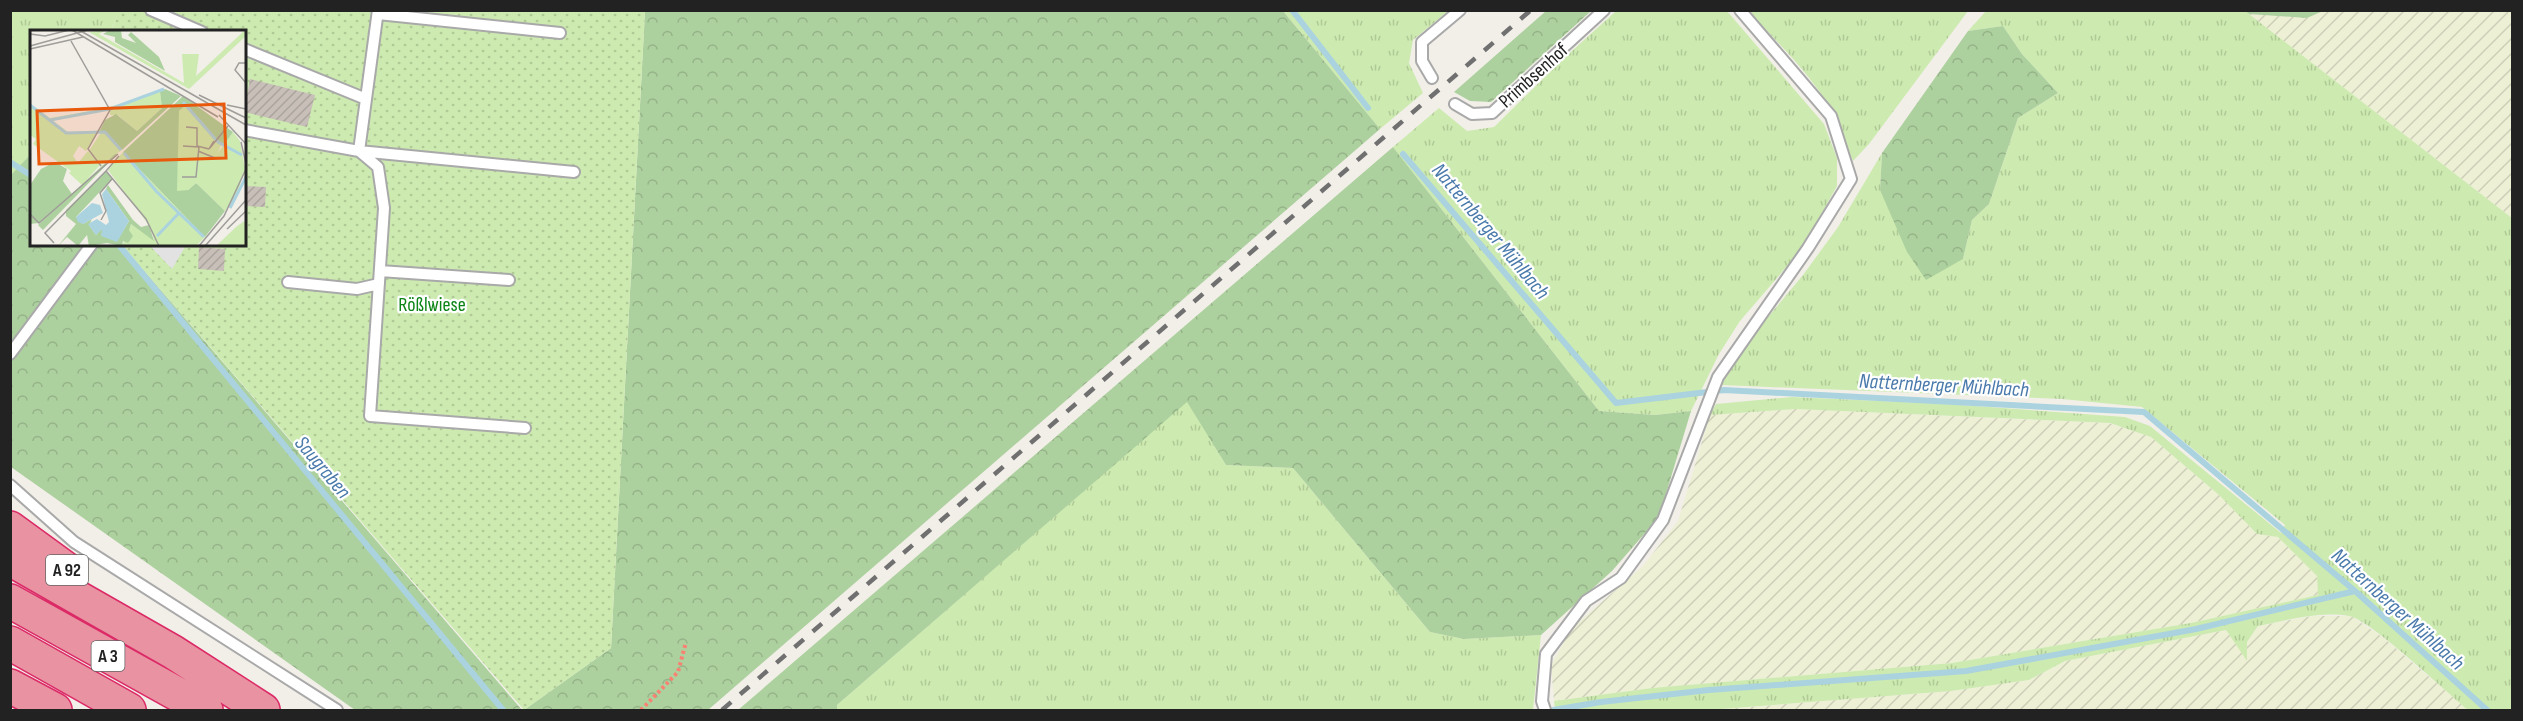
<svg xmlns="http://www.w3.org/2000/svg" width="2523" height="721" font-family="'Sofia Sans Condensed',sans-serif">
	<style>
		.farmland { fill: url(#farmland-furrows) }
		.grass { fill: url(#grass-tufts) }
		.forest { fill: url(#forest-crowns) }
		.garden { fill: url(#garden-dots) }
		.parking { fill: #e2e2e2 }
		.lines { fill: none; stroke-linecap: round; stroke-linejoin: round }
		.stream { stroke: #aad3df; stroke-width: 6 }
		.building { fill: url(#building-hatch) }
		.lane-casing { stroke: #a9a9a9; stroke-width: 14 }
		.highway-casing { stroke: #dc2a67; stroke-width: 36 }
		.path { stroke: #fa8072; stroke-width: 4; stroke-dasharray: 3 3; stroke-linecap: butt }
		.lane { stroke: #fff; stroke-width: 10 }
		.highway { stroke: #e892a2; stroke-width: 33 }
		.rail { stroke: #707070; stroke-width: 4.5; stroke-dasharray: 12 12; stroke-linecap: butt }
		.labels { text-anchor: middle; stroke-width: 4.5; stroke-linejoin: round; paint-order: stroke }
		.shield { fill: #fff; stroke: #646464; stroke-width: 1.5 }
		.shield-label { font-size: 18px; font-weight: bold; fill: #222 }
		.street-label { font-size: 20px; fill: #222; stroke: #fff }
		.park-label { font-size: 20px; fill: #0c8416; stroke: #fff }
		.water-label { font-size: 21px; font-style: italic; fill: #4a7aab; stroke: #fff }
		.inset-river { fill: none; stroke: #aad3df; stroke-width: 3 }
		.inset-road { fill: none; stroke: #9f9d99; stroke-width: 1.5 }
		.view { fill: #e8590c; fill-opacity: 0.15; stroke: #e8590c; stroke-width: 3 }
		.inset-edge { fill: none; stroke: #222; stroke-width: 3 }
	</style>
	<defs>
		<pattern id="farmland-furrows" width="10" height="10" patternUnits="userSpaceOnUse" patternTransform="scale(1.5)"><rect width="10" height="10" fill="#eef0d5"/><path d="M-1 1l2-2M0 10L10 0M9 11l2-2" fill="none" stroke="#ccceb7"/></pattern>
		<pattern id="grass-tufts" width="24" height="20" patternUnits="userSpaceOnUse" patternTransform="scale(1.5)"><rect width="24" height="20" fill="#cdebb0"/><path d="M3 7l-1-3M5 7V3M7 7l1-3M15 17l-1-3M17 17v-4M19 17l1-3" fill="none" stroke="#b0c997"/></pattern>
		<pattern id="forest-crowns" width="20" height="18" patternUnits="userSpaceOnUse" patternTransform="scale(1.5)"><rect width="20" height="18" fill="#add19e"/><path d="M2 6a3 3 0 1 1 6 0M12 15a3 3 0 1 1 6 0" fill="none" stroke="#95b388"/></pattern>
		<pattern id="garden-dots" width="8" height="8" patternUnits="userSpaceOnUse" patternTransform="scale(1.5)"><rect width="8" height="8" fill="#cdebb0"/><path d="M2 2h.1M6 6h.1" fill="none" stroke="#b0c997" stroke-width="1.8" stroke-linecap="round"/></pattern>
		<pattern id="building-hatch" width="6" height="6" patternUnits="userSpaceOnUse" patternTransform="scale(1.5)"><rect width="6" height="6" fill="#c7bfb8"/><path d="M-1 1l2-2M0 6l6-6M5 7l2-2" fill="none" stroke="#aba49e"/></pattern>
	</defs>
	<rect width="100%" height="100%" fill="#f2efe9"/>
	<path class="farmland" d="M 2323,10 L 2512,11 L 2512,218 L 2249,14 L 2307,18 Z
		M 1795,409 L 2109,423 L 2151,437 L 2219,495 L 2257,534 L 2278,537 L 2317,576 L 2318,595 L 2191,623 L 1952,663 L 1652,688 L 1554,701 L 1551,665 L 1572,628 L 1643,566 L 1678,521 L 1710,415 Z
		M 2312,616 L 2351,616 L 2385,639 L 2468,710 L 1709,710 L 1951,691 L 2029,680 L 2065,661 L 2226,630 L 2247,660 L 2247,642 L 2258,626 Z"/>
	<path class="grass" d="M 11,11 L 119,11 L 111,31 L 32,32 L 31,158 L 29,156 L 11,176 Z
		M 1283,11 L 1448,11 L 1413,40 L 1409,63 L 1423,93 L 1380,129 Z
		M 1616,11 L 1727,11 L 1824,124 L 1837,158 L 1837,186 L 1802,249 L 1740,321 L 1719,354 L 1691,411 L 1655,415 L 1599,411 L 1393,147 L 1439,108 L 1467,131 L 1494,127 L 1562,60 Z
		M 1748,11 L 1968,11 L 1869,144 L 1853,161 C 1847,147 1843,131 1836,118 C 1814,77 1779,44 1748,11 Z
		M 1986,11 L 2245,11 L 2512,218 L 2512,710 L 2468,710 C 2447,693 2371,620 2349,616 C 2319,611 2288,620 2258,626 L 2247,642 L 2247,661 L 2226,630 L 2065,661 L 2029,680 L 1951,691 L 1709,710 L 1555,710 L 1554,701 L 1652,688 L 1952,663 L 2191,623 L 2318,595 L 2317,576 L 2278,537 L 2257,534 L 2219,495 L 2151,437 L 2110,423 L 1795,409 L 1710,415 L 1716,404 L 1792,397 L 1947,404 L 2125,417 L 2150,426 L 2281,533 L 2285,525 L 2142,407 L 2062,399 L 1721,385 L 1754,334 L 1803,275 L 1838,227 L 1882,153 L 1880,190 L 1963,259 L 1972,220 L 1989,204 L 2018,118 L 2058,93 L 2022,54 L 2003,26 L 1968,31 Z
		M 1187,401 L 1226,465 L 1293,468 L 1430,632 L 1464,639 L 1541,635 L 1533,710 L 837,710 L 837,705 Z"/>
	<path class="forest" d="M 645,11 L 1283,11 L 1380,129 L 708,710 L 524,710 L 611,648 Z
		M 1546,11 L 1591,11 L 1491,102 L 1470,101 L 1454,92 Z
		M 2245,11 L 2323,11 L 2307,18 L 2249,14 Z
		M 2003,26 L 2022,54 L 2058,93 L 2018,118 L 1989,204 L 1972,220 L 1963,259 L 1926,280 L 1907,252 L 1880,190 L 1882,153 L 1968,31 Z
		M 1393,147 L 1599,411 L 1655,415 L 1691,411 L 1659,517 L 1612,571 L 1541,635 L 1464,639 L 1430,632 L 1293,468 L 1226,465 L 1187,402 L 837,705 L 837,710 L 738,710 Z
		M 29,156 L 31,158 L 32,244 L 122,245 L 522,710 L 355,710 L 11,467 L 10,176 Z"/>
	<path class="garden" d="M 119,10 L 645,11 L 611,648 L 524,710 L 122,245 L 244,244 L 244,32 L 111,32 Z"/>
	<path class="parking" d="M 149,245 L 186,245 L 172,269 Z"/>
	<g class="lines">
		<path class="stream" d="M 1292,10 L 1368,108
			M 1403,154 L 1616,403 L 1724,390 L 2144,412 L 2355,591 L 2487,710
			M 10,162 L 32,176
			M 118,244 L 503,710
			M 1553,710 L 1601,702 L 1709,690 L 1966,671 L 2196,629 L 2355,591"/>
	</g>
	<path class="building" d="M 250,79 L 315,95 L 307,127 L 244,112 Z
		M 244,186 L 266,187 L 265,207 L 244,206 Z
		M 199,247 L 225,249 L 224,271 L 198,269 Z"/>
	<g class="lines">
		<defs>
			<path id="lane" d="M 151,10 L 202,32
				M 378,10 L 359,151 L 574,172
				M 378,14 L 560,33
				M 244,49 L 366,99
				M 1432,78 L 1422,61 L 1422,42 L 1460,10
				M 1455,104 L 1472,114 L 1492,113 L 1604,10
				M 244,130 L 359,151 L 378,167 L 384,208 L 370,416 L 525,428
				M 380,271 L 509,280
				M 288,282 L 357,289 L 379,284
				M 10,354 L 92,244
				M 10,485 L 74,542 L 337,710
				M 1545,710 L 1542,701 L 1546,654 L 1586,601 L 1621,578 L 1663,520 L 1718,377 L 1808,248 L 1851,179 L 1831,116 L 1740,10"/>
			<path id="highway" d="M 10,528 L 69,571
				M 10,559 L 173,652 L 263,710
				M 10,601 L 206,710
				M 10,643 L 129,710
				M 10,686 L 55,710"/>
		</defs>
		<use href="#lane" class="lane-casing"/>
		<use href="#highway" class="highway-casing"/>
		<path class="path" d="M 641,710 L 678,672 L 686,642"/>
		<use href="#lane" class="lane"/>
		<use href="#highway" class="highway"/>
		<path class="rail" d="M 722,710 L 1531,10"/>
	</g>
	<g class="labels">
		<g class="shield">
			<rect x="46" y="555" width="42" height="30" rx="4.5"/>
			<rect x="91.5" y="641" width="33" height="30" rx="4.5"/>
		</g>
		<g class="shield-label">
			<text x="67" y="576">A 92</text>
			<text x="108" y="662">A 3</text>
		</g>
		<g class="street-label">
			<text transform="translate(1533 75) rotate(-42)" y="7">Primbsenhof</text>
		</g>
		<g class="park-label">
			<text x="432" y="311">Rößlwiese</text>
		</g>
		<g class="water-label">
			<text transform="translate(1491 231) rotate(50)" y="7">Natternberger Mühlbach</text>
			<text transform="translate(1944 385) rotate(3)" y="7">Natternberger Mühlbach</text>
			<text transform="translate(323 467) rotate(50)" y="7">Saugraben</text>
			<text transform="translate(2398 609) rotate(42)" y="7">Natternberger Mühlbach</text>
		</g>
	</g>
	<g transform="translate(30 30)">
		<rect width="216" height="216" fill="#f2efe9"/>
		<path d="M 76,0 L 69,4 L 154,53 L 152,24 L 169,24 L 166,46 L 215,0 L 216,6 L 159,59 L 59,2 ZM 135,59 L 130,62 L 132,78 L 107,101 L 88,85 L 80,85 L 80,77 ZM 0,74 L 20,88 L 78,78 L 22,90 L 38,102 L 68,101 L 63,103 L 67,104 L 56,121 L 49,116 L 43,126 L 48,133 L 58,121 L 70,135 L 52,155 L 39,143 L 46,136 L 41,141 L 3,114 L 6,109 L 0,105 ZM 72,101 L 92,120 L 71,135 L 59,121 ZM 203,102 L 210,111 L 215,138 L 208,162 L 195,181 L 166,153 ZM 93,122 L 175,207 L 166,216 L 92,216 L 101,194 L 124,210 L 121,198 L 78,140 ZM 216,190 L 216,216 L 186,216 L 206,197 Z" fill="#cdebb0"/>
		<path d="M 80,0 L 91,0 L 92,8 L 106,13 L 98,5 L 101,2 L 129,27 L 135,41 L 85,12 L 85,7 L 73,4 ZM 135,59 L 151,66 L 92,120 L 76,102 L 69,102 L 75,90 L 86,84 L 107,101 L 132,78 L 130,62 ZM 153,66 L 203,102 L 193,116 L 155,77 L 149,81 L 158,160 L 166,153 L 195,181 L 175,207 L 93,122 ZM 85,124 L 87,124 L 13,200 L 8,195 ZM 25,132 L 37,139 L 33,151 L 42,164 L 9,193 L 0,194 L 0,155 L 11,139 ZM 76,141 L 82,149 L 46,187 L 53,194 L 62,189 L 59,195 L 66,205 L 71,199 L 87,211 L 99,191 L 76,159 L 78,155 L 103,190 L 111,197 L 119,195 L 124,211 L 101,194 L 99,200 L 103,206 L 98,213 L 93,211 L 92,216 L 77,213 L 59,216 L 57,205 L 48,216 L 37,207 L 28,216 L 46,194 L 36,186 L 36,180 Z" fill="#add19e"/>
		<path d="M 155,76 L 191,115 L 186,128 L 166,153 L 158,160 L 147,161 L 149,81 Z" fill="#cdebb0"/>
		<path d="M 76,159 L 99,191 L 87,212 L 71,206 L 72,199 L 66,205 L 58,194 L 67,189 L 76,195 L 79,192 L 72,164 ZM 62,173 L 70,175 L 73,183 L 53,194 L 48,192 L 46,187 Z" fill="#aad3df"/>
		<path class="inset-river" d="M 153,72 L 188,112 L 212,125M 0,75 L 36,103 L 75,102 L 91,120M 20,90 L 80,79 L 134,59M 94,123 L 126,161 L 174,207M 200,178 L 216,147M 127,206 L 149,183"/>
		<path class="inset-road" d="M 42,0 L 188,87M 49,0 L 216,95M 0,4 L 15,6 L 39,0M 41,11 L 80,80 L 58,119 L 71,136M 0,16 L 58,0M 0,19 L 53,7M 216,33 L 209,33 L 205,40 L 216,53M 169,65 L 216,88M 197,75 L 216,79M 189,85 L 216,114M 156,97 L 167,98 L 167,116 L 179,119M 184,111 L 179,119 L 198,96M 211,112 L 216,134M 168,121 L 185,128M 89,126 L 76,141 L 116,189 L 129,216M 152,147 L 166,147 L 169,117 L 153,116M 0,184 L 9,193 L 88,124M 71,190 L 76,181 L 70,163 L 82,149M 197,199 L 216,181M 24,213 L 15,203 L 76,141M 169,216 L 194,186 L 216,139M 175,216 L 216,170"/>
		<path class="view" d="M 194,74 L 196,128 L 9,134 L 7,81 Z"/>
		<rect width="216" height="216" class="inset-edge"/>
	</g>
	<rect width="2523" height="721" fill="none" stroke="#222222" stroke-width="24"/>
</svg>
